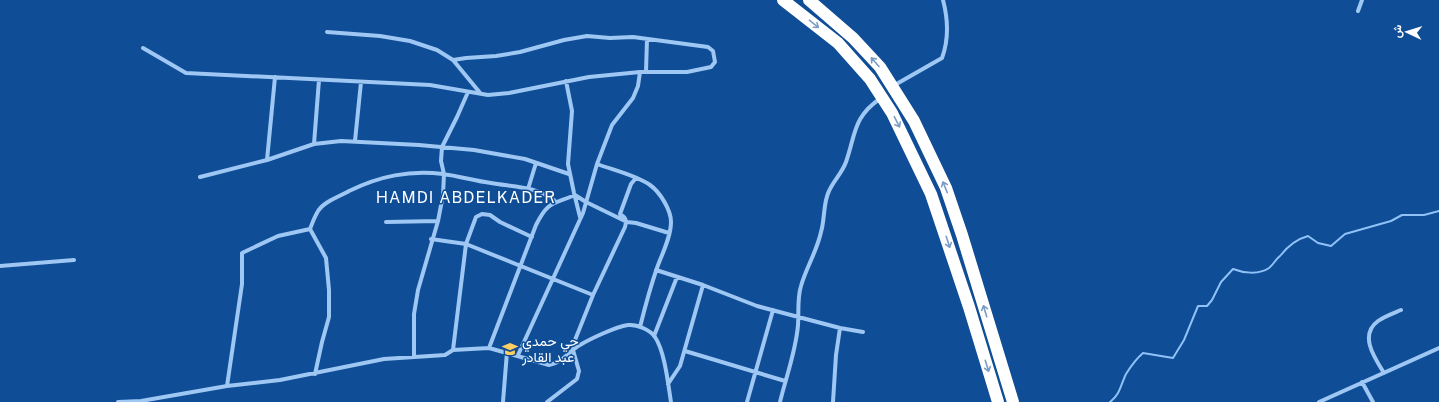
<svg xmlns="http://www.w3.org/2000/svg" width="1439" height="402" font-family="'Public Sans',Vazirmatn,sans-serif">
	<style>
		.lines { fill: none; stroke-linecap: round; stroke-linejoin: round }
		.stream { stroke: #90c2f8; stroke-width: 2 }
		.street { stroke: #9ec7f4; stroke-width: 4 }
		.highway { stroke: #fff; stroke-width: 12 }
		.oneway { stroke: #7b9dc5 }
		.labels { text-anchor: middle; stroke-width: 3; stroke-linejoin: round; paint-order: stroke }
		.poi-label { font-size: 14px; fill: #fff; stroke: #0f4d96; text-anchor: start }
		.quarter-label { font-size: 16px; letter-spacing: 1px; fill: #fff; stroke: #0f4d96 }
	</style>
	<rect width="100%" height="100%" fill="#0f4d96"/>
	<g class="lines">
		<path class="stream" d="M 1110,402 C 1120,395 1121,384 1126,374 C 1131,366 1136,359 1143,353 L 1173,358 L 1184,340 L 1198,306 L 1207,306 L 1212,300 L 1221,282 L 1233,269 C 1243,273 1259,275 1269,268 C 1273,265 1276,259 1280,256 C 1287,247 1297,239 1308,236 L 1318,243 L 1331,246 L 1345,234 L 1391,221 L 1402,215 L 1424,215 L 1439,211"/>
		<path class="street" d="M 1358,11 L 1362,0
			M 327,32 L 380,36 L 410,41 L 437,50 L 453,60 L 481,94
			M 143,48 L 186,73 L 430,85 L 488,95 L 509,93 L 589,77 L 640,72 L 687,72 L 711,67 L 715,62 L 713,51 L 708,47 L 633,37 L 610,38 L 587,36 L 564,40 L 520,52 L 496,56 L 466,58 L 453,60
			M 646,72 L 647,39
			M 566,81 L 572,111 L 568,164 L 574,193 L 580,217
			M 893,86 L 942,58 C 949,39 948,19 943,0
			M 355,141 L 361,82
			M 314,144 L 319,80
			M 267,160 L 275,77
			M 597,164 C 613,170 636,175 650,185 C 660,192 671,210 671,222 C 671,237 662,254 657,268 C 650,288 645,307 640,327
			M 200,177 L 267,160 L 314,144 L 341,141 L 419,145 L 474,150 L 525,159 L 569,174
			M 528,189 L 536,163
			M 386,222 L 438,221
			M 310,229 L 326,258 L 329,290 L 329,317 L 322,342 L 315,374
			M 431,239 L 466,244 L 593,295
			M 0,266 L 74,260
			M 656,270 L 703,285 L 757,306 L 840,328 L 863,332
			M 654,336 L 677,277
			M 489,348 L 536,225 C 548,201 552,205 575,195 L 586,202 L 627,222 L 636,223 L 669,233
			M 453,350 L 466,244 L 476,217 L 482,214 L 490,215 L 500,222 L 532,237
			M 685,351 L 785,381
			M 518,355 L 583,213 L 597,164 L 612,125 L 633,98 L 638,86 L 640,72
			M 414,357 L 414,314 L 418,290 L 438,221 L 443,195 L 444,174 L 441,161 L 442,147 L 457,117 L 468,92
			M 1384,373 C 1374,357 1359,335 1378,321 C 1385,316 1394,313 1401,310
			M 1362,382 L 1373,402
			M 668,384 L 680,366 L 703,285
			M 227,386 L 242,284 L 242,253 L 278,236 L 310,229 C 312,224 314,218 317,213 C 322,202 339,197 349,191 C 380,176 409,170 443,174 C 459,176 475,181 491,183 C 513,187 539,186 556,202
			M 118,402 L 141,401 L 227,386 L 280,380 L 384,359 L 445,355 L 453,350 L 489,348 L 549,365 C 562,363 569,351 580,345 C 590,339 615,327 628,325 C 637,324 650,330 655,337 C 665,352 668,384 671,402
			M 503,402 L 507,352
			M 547,402 L 577,379 L 579,371 L 573,350 L 575,340 L 593,295 L 625,227 C 627,220 626,218 620,214 L 631,184 L 636,178
			M 747,402 L 773,310
			M 780,402 C 786,377 796,351 798,325 C 799,312 797,299 801,286 C 806,268 817,251 821,232 C 825,219 823,203 829,191 C 834,180 842,173 846,162 C 856,133 853,117 881,98
			M 833,402 L 836,355 L 840,328
			M 1319,402 L 1439,348"/>
		<path class="highway" d="M 783,0 L 838,43 L 870,79 L 892,113 L 931,194 L 969,307 L 998,402
			M 809,0 L 853,38 L 880,67 L 914,121 L 946,188 L 962,235 L 1013,402"/>
	</g>
	<defs><path id="oneway-shaft" d="M-6 0H5M1.5-3L5.5 0L1.5 3" fill="none" stroke-width="1.6" stroke-linecap="round" stroke-linejoin="round"/></defs>
	<g class="oneway">
		<use href="#oneway-shaft" transform="translate(814 24) rotate(39)"/>
		<use href="#oneway-shaft" transform="translate(875 62) rotate(-132)"/>
		<use href="#oneway-shaft" transform="translate(897 122) rotate(63)"/>
		<use href="#oneway-shaft" transform="translate(945 187) rotate(-112)"/>
		<use href="#oneway-shaft" transform="translate(948 242) rotate(72)"/>
		<use href="#oneway-shaft" transform="translate(985 311) rotate(-107)"/>
		<use href="#oneway-shaft" transform="translate(987 366) rotate(73)"/>
	</g>
	<defs>
		<symbol id="school-bare" viewBox="-9 -9 18 18"><path d="M0-5L7-2L0 1L-7-2ZM-4 1L0 2.5L4 1V4Q0 6-4 4Z" fill="#ffce62" stroke="#0f4d96" stroke-width="2.5" paint-order="stroke"/></symbol>
	</defs>
	<g fill-rule="evenodd">
		<use href="#school-bare" x="499" y="338" width="22" height="22"/>
	</g>
	<g class="labels">
		<g class="poi-label">
			<text x="522" y="346">حي حمدي<tspan x="522" dy="16">عبد القادر</tspan></text>
		</g>
		<g class="quarter-label">
			<text x="466" y="203">HAMDI ABDELKADER</text>
		</g>
	</g>
	<g transform="translate(1407 32) rotate(274)" stroke="#0f4d96" stroke-width="3" paint-order="stroke">
	<path d="M0-3L7 15L0 10L-7 15Z" fill="#ffffff"/>
	<text y="-6" font-size="11" font-weight="bold" text-anchor="middle" fill="#ffffff">ش</text>
	</g>
</svg>
